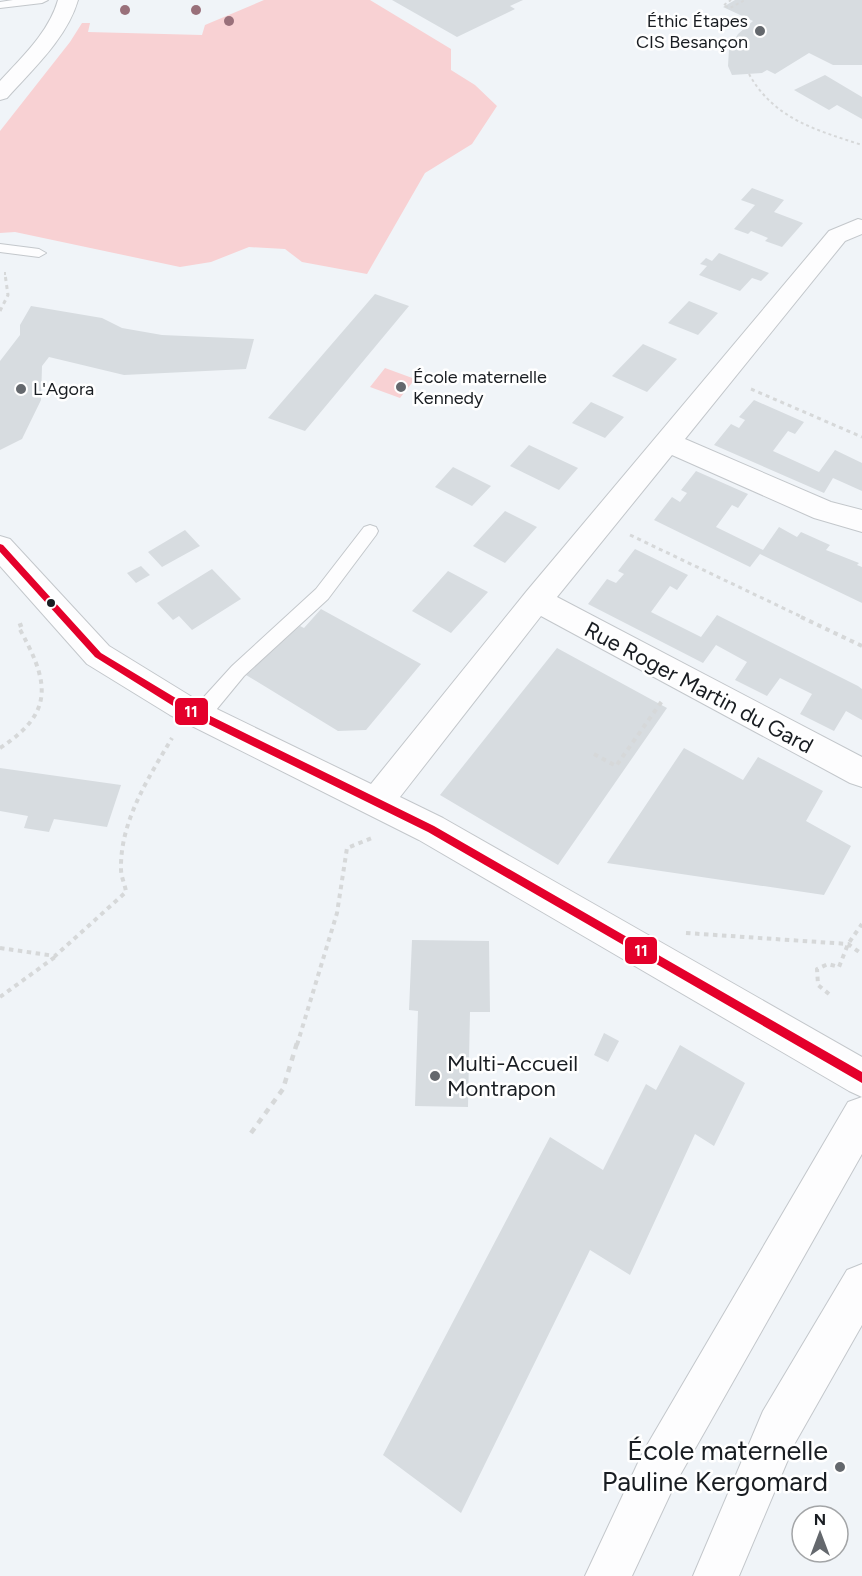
<svg xmlns="http://www.w3.org/2000/svg" width="862" height="1576" font-family="Figtree,sans-serif">
	<style>
		.green { fill: #f8d1d3 }
		.building { fill: #d7dce0 }
		.lines { fill: none; stroke-linecap: round; stroke-linejoin: round }
		.service-casing { stroke: #c3c7cb; stroke-width: 2 }
		.minor-casing { stroke: #c3c7cb; stroke-width: 2 }
		.primary-casing { stroke: #c3c7cb; stroke-width: 2 }
		.path-far3 { stroke: #d6d8d9; stroke-width: 2; stroke-dasharray: 3 3; stroke-linecap: butt }
		.path-far2 { stroke: #d6d8d9; stroke-width: 3; stroke-dasharray: 4 4; stroke-linecap: butt }
		.path-far1 { stroke: #d6d8d9; stroke-width: 4; stroke-dasharray: 4.5 4.5; stroke-linecap: butt }
		.path { stroke: #d6d8d9; stroke-width: 4.5; stroke-dasharray: 6 6; stroke-linecap: butt }
		.service { fill: #fdfdfe; fill-rule: evenodd }
		.minor { fill: #fdfdfe; fill-rule: evenodd }
		.primary { fill: #fdfdfe; fill-rule: evenodd }
		.bus-1-casing { stroke: #fff; stroke-width: 5 }
		.bus-1 { fill: #e4002b; fill-rule: evenodd }
		.tree { fill: #99707a }
		.poi-dot { fill: #64686d; stroke: #fff; stroke-width: 2 }
		.bus-dot { fill: #191d22; stroke: #fff; stroke-width: 2 }
		.labels { text-anchor: middle; stroke-width: 5; stroke-linejoin: round; paint-order: stroke }
		.far-poi-label { font-size: 18px; fill: #191d22; stroke: #fff; text-anchor: start }
		.street-label { font-size: 22px; fill: #191d22; stroke: #fff }
		.poi-label { font-size: 22px; fill: #191d22; stroke: #fff; text-anchor: start }
		.near-poi-label { font-size: 27px; fill: #191d22; stroke: #fff; text-anchor: end }
		.line-badge { stroke: #fff; stroke-width: 2 }
		.badge-label { font-size: 16px; text-anchor: middle; font-weight: bold; fill: #fff }
	</style>
	<rect width="100%" height="100%" fill="#f0f4f8"/>
	<path class="green" d="M 264,0 L 370,0 L 451,49 L 451,70 L 475,85 L 497,106 L 472,144 L 425,173 L 367,274 L 302,262 L 285,249 L 249,247 L 211,262 L 180,267 L 15,232 L 0,233 L 0,131 L 70,42 L 82,23 L 90,23 L 88,32 L 202,35 L 205,25 Z
		M 385,368 L 415,379 L 400,398 L 370,387 Z"/>
	<path class="building" d="M 392,0 L 523,0 L 510,6 L 515,9 L 457,37 Z
		M 735,0 L 862,0 L 862,65 L 833,65 L 809,53 L 775,74 L 767,70 L 762,73 L 732,75 L 728,66 L 729,49 L 738,34 L 753,21 L 723,7 Z
		M 825,75 L 862,97 L 862,119 L 837,105 L 829,110 L 794,90 Z
		M 752,188 L 784,200 L 774,212 L 803,223 L 782,247 L 765,241 L 768,238 L 751,231 L 748,234 L 734,229 L 755,205 L 741,200 Z
		M 719,253 L 769,273 L 761,281 L 752,278 L 740,291 L 699,275 L 707,266 L 700,264 L 706,258 L 712,261 Z
		M 375,294 L 409,306 L 305,431 L 268,418 Z
		M 689,301 L 718,313 L 698,335 L 668,323 Z
		M 31,306 L 102,318 L 122,328 L 162,335 L 254,339 L 246,369 L 124,375 L 49,357 L 42,366 L 41,400 L 22,439 L 0,450 L 0,361 L 20,335 L 20,325 Z
		M 643,344 L 677,359 L 647,392 L 612,376 Z
		M 754,400 L 804,422 L 795,434 L 788,431 L 773,451 L 819,472 L 835,450 L 862,463 L 862,491 L 833,478 L 824,493 L 714,445 L 731,424 L 739,428 L 745,420 L 739,417 Z
		M 591,402 L 624,417 L 605,438 L 572,423 Z
		M 529,445 L 578,468 L 559,490 L 510,466 Z
		M 453,467 L 491,486 L 472,506 L 435,487 Z
		M 696,471 L 748,494 L 738,508 L 732,505 L 716,527 L 763,550 L 779,527 L 797,537 L 801,532 L 830,545 L 826,550 L 859,563 L 857,565 L 862,567 L 862,603 L 760,554 L 750,567 L 654,520 L 672,497 L 680,502 L 687,493 L 681,490 Z
		M 505,511 L 537,527 L 505,563 L 473,546 Z
		M 185,530 L 200,546 L 162,567 L 148,552 Z
		M 635,549 L 688,575 L 677,590 L 670,586 L 651,612 L 701,637 L 717,615 L 858,686 L 862,689 L 862,720 L 846,711 L 834,731 L 800,714 L 812,694 L 780,678 L 767,696 L 735,680 L 747,662 L 716,645 L 703,663 L 588,604 L 607,579 L 616,583 L 624,574 L 618,571 Z
		M 141,566 L 150,575 L 136,583 L 127,573 Z
		M 212,569 L 241,599 L 192,630 L 179,616 L 173,620 L 157,603 Z
		M 448,571 L 488,592 L 451,633 L 412,611 Z
		M 321,609 L 421,664 L 366,730 L 338,731 L 246,675 L 300,626 L 304,628 Z
		M 557,648 L 667,708 L 558,865 L 440,795 Z
		M 684,748 L 743,780 L 758,757 L 823,791 L 806,821 L 851,846 L 824,895 L 607,863 Z
		M 0,768 L 121,785 L 107,827 L 54,819 L 49,832 L 24,828 L 28,816 L 0,811 Z
		M 412,940 L 489,941 L 490,1012 L 470,1012 L 468,1107 L 415,1106 L 418,1011 L 409,1010 Z
		M 604,1033 L 619,1041 L 608,1062 L 594,1055 Z
		M 680,1045 L 745,1083 L 714,1146 L 695,1134 L 630,1275 L 590,1250 L 461,1513 L 383,1455 L 550,1137 L 603,1170 L 646,1084 L 656,1090 Z"/>
	<g class="lines">
		<defs>
			<path id="service" d="M 13,0 L 48,0 L 42,3 L 0,8 L 0,2 Z
				M 0,244 L 39,249 L 46,253 L 39,257 L 0,252 Z
				M 370,525 L 376,527 L 378,531 L 376,535 L 328,599 L 244,676 L 207,721 L 200,723 L 193,721 L 191,715 L 193,709 L 232,666 L 316,589 L 364,527 Z"/>
			<path id="minor" d="M 58,0 L 78,0 C 67,38 33,69 7,98 L 0,100 L 0,81 C 22,57 49,32 58,0 Z
				M 858,219 L 862,220 L 862,234 L 845,241 L 685,439 L 831,502 L 862,510 L 862,532 L 814,518 L 672,455 L 557,597 L 862,757 L 862,787 L 850,783 L 541,616 L 400,797 L 443,818 L 862,1057 L 862,1097 L 849,1091 L 419,840 L 170,715 L 87,664 L 0,566 L 0,536 L 10,539 L 109,646 L 192,697 L 371,784 L 526,592 L 829,231 Z"/>
			<path id="primary" d="M 862,1097 L 862,1154 L 675,1484 L 632,1576 L 585,1576 L 643,1452 L 848,1102 Z
				M 862,1264 L 862,1325 L 795,1443 L 739,1576 L 693,1576 L 763,1411 L 847,1270 Z"/>
		</defs>
		<use href="#service" class="service-casing"/>
		<use href="#minor" class="minor-casing"/>
		<use href="#primary" class="primary-casing"/>
		<path class="path-far3" d="M 724,5 L 731,0
			M 725,6 L 730,8 L 745,0
			M 749,74 C 774,119 816,130 862,145
			M 5,272 L 5,276"/>
		<path class="path-far2" d="M 0,311 L 8,295 L 5,274
			M 751,389 L 862,437
			M 630,535 L 804,618"/>
		<path class="path-far1" d="M 801,617 L 862,646
			M 0,748 C 57,711 48,680 18,626 L 26,623
			M 594,754 L 616,766 L 662,701
			M 686,933 L 848,944 L 862,954
			M 0,948 L 55,956 L 126,892 C 125,884 121,877 121,869 C 120,821 149,777 172,738
			M 829,994 L 818,985 L 817,969 L 828,964 L 839,967 L 848,944 L 862,924
			M 0,997 L 55,957
			M 297,1045 L 337,913 L 347,848 L 372,838"/>
		<path class="path" d="M 251,1133 L 283,1089 L 297,1043"/>
		<use href="#service" class="service"/>
		<use href="#minor" class="minor"/>
		<use href="#primary" class="primary"/>
		<defs>
			<path id="bus-1" d="M 0,544 L 3,545 L 101,653 L 184,703 L 434,826 L 862,1072 L 862,1083 L 428,832 L 178,709 L 95,657 L 0,552 Z"/>
		</defs>
		<use href="#bus-1" class="bus-1-casing"/>
		<use href="#bus-1" class="bus-1"/>
	</g>
	<g class="tree">
		<circle cx="125" cy="10" r="5"/>
		<circle cx="196" cy="10" r="5"/>
		<circle cx="229" cy="21" r="5"/>
	</g>
	<g class="poi-dot">
		<circle cx="760" cy="31" r="6"/>
		<circle cx="401" cy="387" r="6"/>
		<circle cx="21" cy="389" r="6"/>
		<circle cx="435" cy="1076" r="6"/>
		<circle cx="840" cy="1467" r="6"/>
	</g>
	<circle class="bus-dot" cx="51" cy="603" r="5"/>
	<g class="labels">
		<g class="far-poi-label">
			<text x="748" y="27" text-anchor="end">Éthic Étapes<tspan x="748" dy="21">CIS Besançon</tspan></text>
			<text x="413" y="383">École maternelle<tspan x="413" dy="21">Kennedy</tspan></text>
			<text x="33" y="395">L'Agora</text>
		</g>
		<g class="street-label">
			<text transform="translate(699 687) rotate(28)" y="8">Rue Roger Martin du Gard</text>
		</g>
		<g class="poi-label">
			<text x="447" y="1071">Multi-Accueil<tspan x="447" dy="25">Montrapon</tspan></text>
		</g>
		<g class="near-poi-label">
			<text x="828" y="1460">École maternelle<tspan x="828" dy="31">Pauline Kergomard</tspan></text>
		</g>
	</g>
	<g class="line-badge">
		<rect x="174" y="697" width="35" height="29" rx="6" fill="#e4002b"/>
		<rect x="624" y="936" width="34" height="29" rx="6" fill="#e4002b"/>
	</g>
	<g class="badge-label">
		<text x="191" y="717">11</text>
		<text x="641" y="956">11</text>
	</g>
	<g transform="translate(820 1534)"><circle r="28" fill="#ffffff" stroke="#a3a5a7" stroke-width="1.5"/>
	<path d="M0-4.5L10 22L0 15L-10 22Z" fill="#64686d"/>
	<text y="-9" font-size="16" font-weight="bold" text-anchor="middle" fill="#191d22">N</text>
	</g>
</svg>
